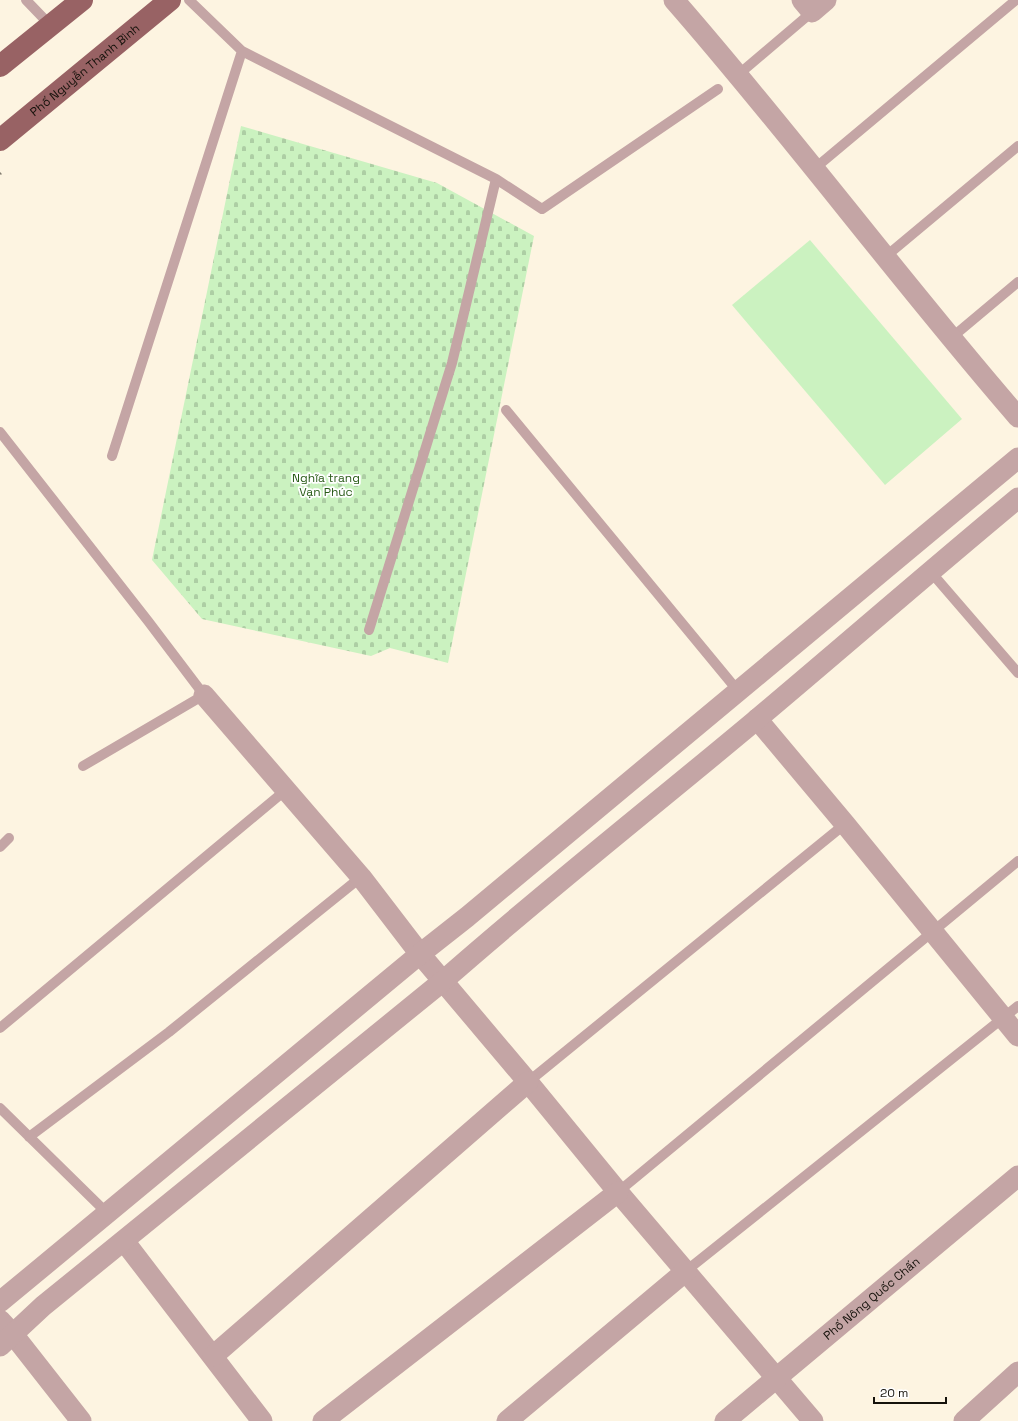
<svg xmlns="http://www.w3.org/2000/svg" width="1018" height="1421" font-family="'Space Grotesk',sans-serif">
	<style>
		.cemetery { fill: url(#cemetery-stones) }
		.garden { fill: #cbf2c0 }
		.lines { fill: none; stroke-linecap: round; stroke-linejoin: round }
		.path { stroke: #817b6f; stroke-width: 2.5; stroke-dasharray: 4 2; stroke-linecap: butt }
		.service { stroke: #c4a5a5; stroke-width: 10 }
		.minor { stroke: #c4a5a5; stroke-width: 21 }
		.primary { stroke: #986264; stroke-width: 22 }
		.labels { text-anchor: middle; stroke-width: 3.5; stroke-linejoin: round; paint-order: stroke }
		.street-label { font-size: 12px; fill: #15120b; stroke: #fff }
		.park-label { font-size: 12px; fill: #295b17; stroke: #fff }
	</style>
	<defs>
		<pattern id="cemetery-stones" width="16" height="16" patternUnits="userSpaceOnUse"><rect width="16" height="16" fill="#cbf2c0"/><path d="M2 7V4a2 2 0 0 1 4 0v3zM10 15v-3a2 2 0 0 1 4 0v3z" fill="#adcea4"/></pattern>
	</defs>
	<rect width="100%" height="100%" fill="#fdf4e1"/>
	<path class="cemetery" d="M 241,126 L 437,183 L 534,236 L 448,663 L 390,648 L 371,656 L 202,619 L 152,560 Z"/>
	<path class="garden" d="M 810,240 L 962,419 L 885,485 L 732,305 Z"/>
	<g class="lines">
		<path class="path" d="M 0,174 L 1,173"/>
		<path class="service" d="M 26,0 L 51,26
			M 189,0 L 242,51 L 496,179 L 542,209 L 718,89
			M 739,74 L 812,12
			M 814,169 L 1016,0
			M 885,257 L 1018,146
			M 950,339 L 1018,282
			M 506,410 L 738,691
			M 0,432 L 148,621 L 204,695 L 83,766
			M 112,456 L 242,51
			M 930,571 L 1018,673
			M 369,630 L 452,363 L 496,179
			M 0,847 L 9,838
			M 0,1028 L 287,789
			M 528,1082 L 845,824
			M 0,1108 L 107,1213
			M 29,1137 L 169,1032 L 361,877
			M 618,1192 L 1018,861
			M 686,1271 L 1018,1006"/>
		<g class="minor">
			<path d="M 674,0 C 793,136 900,281 1018,417"/>
			<path d="M 802,0 L 812,12 L 826,0"/>
			<path d="M 204,695 L 361,877 L 420,954 L 528,1082 L 618,1192 L 813,1421"/>
			<path d="M 757,719 L 845,824 L 1018,1036"/>
			<path d="M 124,1241 L 262,1421"/>
			<path d="M 0,1302 L 420,954 L 467,917 L 1018,458"/>
			<path d="M 0,1320 L 12,1333 L 81,1421"/>
			<path d="M 0,1346 L 43,1306 L 443,981 C 545,891 652,807 756,720 C 844,646 930,571 1018,498"/>
			<path d="M 213,1356 L 528,1082"/>
			<path d="M 323,1421 L 618,1192"/>
			<path d="M 507,1421 L 686,1271"/>
			<path id="s1" d="M 725,1421 L 1018,1176"/>
			<path d="M 964,1421 L 1018,1372"/>
		</g>
		<g class="primary">
			<path d="M 0,66 L 82,0"/>
			<path id="s2" d="M 0,140 L 170,0"/>
		</g>
	</g>
	<g class="labels">
		<g class="street-label">
			<text dy="4" stroke="none"><textPath href="#s2" startOffset="110">Phố Nguyễn Thanh Bình</textPath></text>
			<text dy="4" stroke="none"><textPath href="#s1" startOffset="191">Phố Nông Quốc Chấn</textPath></text>
		</g>
		<g class="park-label">
			<text x="326" y="482">Nghĩa trang<tspan x="326" dy="14">Vạn Phúc</tspan></text>
		</g>
	</g>
	<path d="M874 1397v6h72v-6" fill="none" stroke="#15120b" stroke-width="2"/>
	<text x="880" y="1397" font-size="12" fill="#15120b" stroke="#ffffff" stroke-width="3" paint-order="stroke">20 m</text>
</svg>
